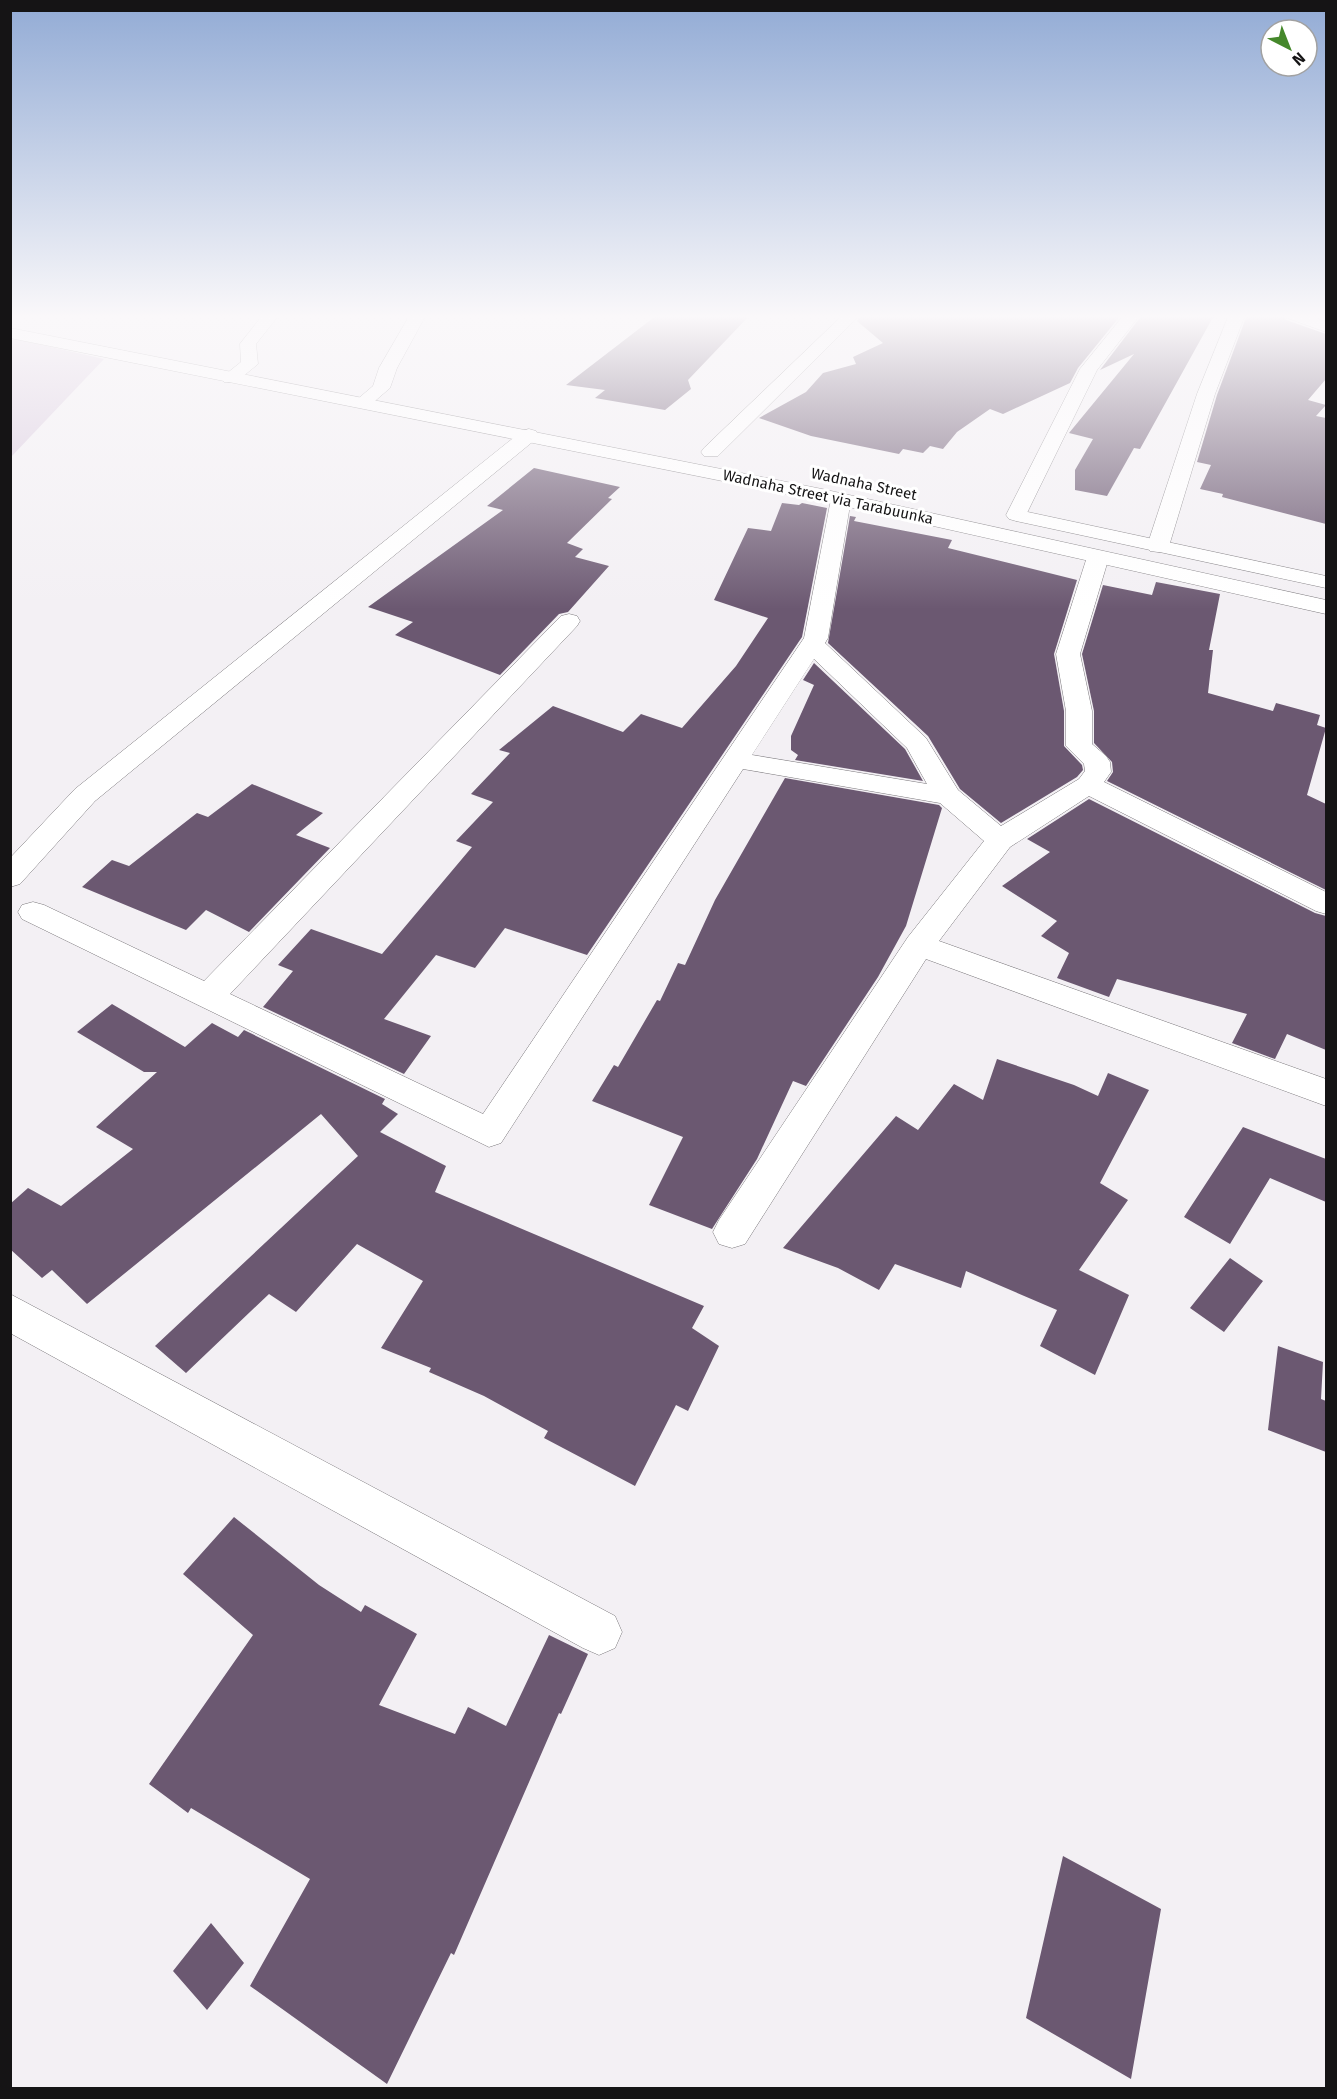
<svg xmlns="http://www.w3.org/2000/svg" width="1337" height="2099" font-family="'Fira Sans',sans-serif">
	<style>
		.green { fill: #d8c9dd }
		.building { fill: #6b5871 }
		.lines { fill: none; stroke-linecap: round; stroke-linejoin: round }
		.minor-casing { stroke: #7b787c; stroke-width: 1 }
		.major-casing { stroke: #7b787c; stroke-width: 1 }
		.minor { fill: #fff; fill-rule: evenodd }
		.major { fill: #fff; fill-rule: evenodd }
		.labels { text-anchor: middle; stroke-width: 6; stroke-linejoin: round; paint-order: stroke }
		.far-street-label { font-size: 15px; fill: #151415; stroke: #fff }
	</style>
	<rect width="100%" height="100%" fill="#f3f0f4"/>
	<path class="green" d="M 11,338 L 104,359 L 11,457 Z"/>
	<path class="building" d="M 657,315 L 750,315 L 688,380 L 691,389 L 665,410 L 595,398 L 605,390 L 566,385 Z
		M 862,315 L 1121,315 L 1078,368 L 1070,383 L 1003,414 L 990,409 L 957,432 L 943,449 L 930,446 L 923,453 L 903,449 L 899,454 L 811,436 L 759,418 L 806,392 L 823,373 L 856,364 L 853,357 L 883,343 L 857,321 Z
		M 1142,315 L 1222,315 L 1212,319 L 1140,449 L 1134,448 L 1107,496 L 1075,490 L 1075,470 L 1093,439 L 1069,433 L 1134,354 L 1100,370 Z
		M 1247,315 L 1283,315 L 1286,320 L 1326,334 L 1326,379 L 1308,400 L 1326,405 L 1316,416 L 1326,418 L 1326,524 L 1222,497 L 1223,494 L 1200,489 L 1211,465 L 1197,462 L 1217,395 Z
		M 534,468 L 620,487 L 608,498 L 612,499 L 567,543 L 583,549 L 575,557 L 609,566 L 568,612 L 559,614 L 500,675 L 395,635 L 413,622 L 368,607 L 503,510 L 487,506 Z
		M 782,503 L 799,505 L 802,503 L 827,508 L 802,637 L 587,955 L 505,928 L 475,968 L 436,955 L 384,1019 L 431,1036 L 404,1074 L 263,1007 L 293,971 L 278,965 L 311,929 L 382,954 L 472,847 L 456,841 L 493,802 L 471,794 L 510,753 L 499,750 L 553,706 L 623,732 L 641,714 L 682,728 L 736,666 L 768,618 L 714,600 L 748,528 L 771,531 Z
		M 850,516 L 856,517 L 854,521 L 952,540 L 948,548 L 1077,580 L 1054,654 L 1064,711 L 1064,746 L 1082,765 L 1083,770 L 1077,777 L 1001,823 L 960,789 L 928,736 L 828,643 Z
		M 1156,582 L 1220,594 L 1209,650 L 1213,650 L 1208,693 L 1273,711 L 1276,703 L 1320,715 L 1317,725 L 1326,728 L 1307,795 L 1326,804 L 1326,890 L 1107,781 L 1113,772 L 1112,762 L 1094,743 L 1094,711 L 1082,654 L 1103,585 L 1152,595 Z
		M 814,663 L 905,749 L 923,781 L 795,760 L 798,755 L 791,750 L 791,736 L 814,685 L 803,680 Z
		M 785,778 L 939,805 L 942,808 L 906,926 L 878,977 L 806,1086 L 793,1081 L 757,1159 L 712,1229 L 649,1205 L 683,1137 L 592,1101 L 614,1065 L 618,1067 L 657,1000 L 660,1001 L 678,963 L 685,965 L 715,900 Z
		M 252,784 L 323,813 L 296,835 L 330,848 L 249,932 L 206,910 L 186,930 L 82,887 L 112,860 L 129,866 L 197,813 L 208,817 Z
		M 1089,799 L 1315,913 L 1326,916 L 1326,1050 L 1287,1034 L 1275,1059 L 1232,1043 L 1247,1014 L 1117,979 L 1109,997 L 1057,978 L 1069,953 L 1041,936 L 1057,921 L 1002,886 L 1050,852 L 1027,839 Z
		M 112,1004 L 185,1047 L 212,1023 L 238,1037 L 244,1030 L 385,1099 L 382,1104 L 398,1114 L 380,1132 L 446,1166 L 435,1192 L 704,1306 L 692,1328 L 719,1346 L 688,1411 L 676,1405 L 635,1486 L 544,1438 L 548,1431 L 484,1396 L 429,1372 L 431,1368 L 381,1348 L 423,1281 L 357,1244 L 296,1312 L 269,1294 L 186,1373 L 155,1346 L 358,1156 L 321,1114 L 87,1304 L 52,1270 L 42,1278 L 10,1249 L 10,1204 L 28,1188 L 61,1206 L 133,1149 L 96,1127 L 157,1072 L 144,1072 L 77,1032 Z
		M 997,1059 L 1074,1085 L 1098,1096 L 1108,1073 L 1149,1090 L 1100,1183 L 1128,1200 L 1079,1270 L 1129,1295 L 1095,1375 L 1040,1346 L 1057,1310 L 966,1271 L 961,1288 L 895,1264 L 879,1290 L 838,1268 L 783,1248 L 896,1116 L 918,1130 L 954,1084 L 983,1100 Z
		M 1243,1127 L 1326,1159 L 1326,1202 L 1270,1178 L 1230,1244 L 1184,1217 Z
		M 1230,1258 L 1263,1281 L 1224,1332 L 1190,1308 Z
		M 1278,1346 L 1323,1362 L 1321,1399 L 1326,1401 L 1326,1452 L 1268,1430 Z
		M 234,1517 L 319,1585 L 361,1612 L 365,1605 L 417,1634 L 379,1705 L 455,1734 L 468,1707 L 506,1726 L 549,1635 L 588,1654 L 561,1714 L 559,1713 L 454,1955 L 451,1953 L 387,2084 L 250,1986 L 310,1879 L 191,1808 L 188,1813 L 149,1784 L 253,1635 L 183,1574 Z
		M 1063,1856 L 1161,1909 L 1131,2079 L 1026,2018 Z
		M 211,1923 L 244,1963 L 207,2010 L 173,1971 Z"/>
	<g class="lines">
		<defs>
			<path id="minor" d="M 263,315 L 279,315 L 256,344 L 258,364 L 236,382 L 224,382 L 221,378 L 241,362 L 240,344 Z
				M 410,315 L 426,315 L 397,368 L 390,388 L 368,407 L 356,407 L 353,403 L 373,386 L 379,368 Z
				M 843,315 L 860,315 L 718,456 L 704,456 L 701,452 L 704,448 Z
				M 1124,315 L 1140,315 L 1097,370 L 1026,515 L 1023,519 L 1016,521 L 1009,519 L 1006,515 L 1080,369 Z
				M 1229,315 L 1245,315 L 1215,394 L 1169,546 L 1166,551 L 1158,552 L 1150,551 L 1147,546 L 1197,394 Z
				M 1285,315 L 1308,315 L 1326,322 L 1326,332 L 1287,318 Z
				M 529,429 L 536,431 L 538,435 L 536,439 L 95,801 L 20,884 L 10,887 L 10,858 L 75,789 L 522,431 Z
				M 841,493 L 848,495 L 851,499 L 828,638 L 825,643 L 926,738 L 958,790 L 1001,826 L 1079,779 L 1085,771 L 1084,764 L 1066,746 L 1066,711 L 1056,654 L 1087,557 L 1090,552 L 1098,551 L 1106,552 L 1109,557 L 1080,654 L 1092,711 L 1092,744 L 1106,756 L 1110,762 L 1111,772 L 1104,782 L 1326,892 L 1326,914 L 1316,911 L 1089,796 L 1010,847 L 939,941 L 1326,1079 L 1326,1106 L 926,959 L 745,1244 L 732,1248 L 719,1244 L 713,1232 L 719,1220 L 908,937 L 984,841 L 940,803 L 743,769 L 501,1143 L 489,1147 L 22,919 L 18,912 L 22,905 L 33,902 L 44,905 L 204,981 L 561,616 L 569,614 L 577,616 L 580,621 L 577,626 L 230,994 L 483,1114 L 804,638 L 831,499 L 834,495 ZM 814,659 L 907,748 L 927,784 L 752,755 Z
				M 10,1294 L 615,1616 L 622,1632 L 615,1648 L 599,1655 L 583,1648 L 10,1333 Z"/>
			<path id="major" d="M 10,328 L 822,489 L 1326,600 L 1326,614 L 822,501 L 10,338 Z
				M 1023,511 L 1326,576 L 1326,588 L 1016,521 L 1013,517 L 1016,513 Z"/>
		</defs>
		<use href="#minor" class="minor-casing"/>
		<use href="#major" class="major-casing"/>
		<use href="#minor" class="minor"/>
		<use href="#major" class="major"/>
	</g>
	<linearGradient id="sky" x2="0" y2="1"><stop stop-color="#92abd5"/><stop offset="0.52" stop-color="#faf8fa"/><stop offset="1" stop-color="#faf8fa" stop-opacity="0"/></linearGradient>
	<rect width="1337" height="609" fill="url(#sky)"/>
	<g class="labels">
		<g class="far-street-label">
			<text transform="translate(864 484) rotate(12)" y="5">Wadnaha Street</text>
			<text transform="translate(828 497) rotate(12)" y="5">Wadnaha Street via Tarabuunka</text>
		</g>
	</g>
	<rect width="1337" height="2099" fill="none" stroke="#151415" stroke-width="24"/>
	<g transform="translate(1289 48) rotate(138)"><circle r="28" fill="#ffffff" stroke="#a1a1a1" stroke-width="1.5"/>
	<path d="M0-4.5L10 22L0 15L-10 22Z" fill="#45882b"/>
	<text y="-9" font-size="16" font-weight="bold" text-anchor="middle" fill="#151415">N</text>
	</g>
</svg>
